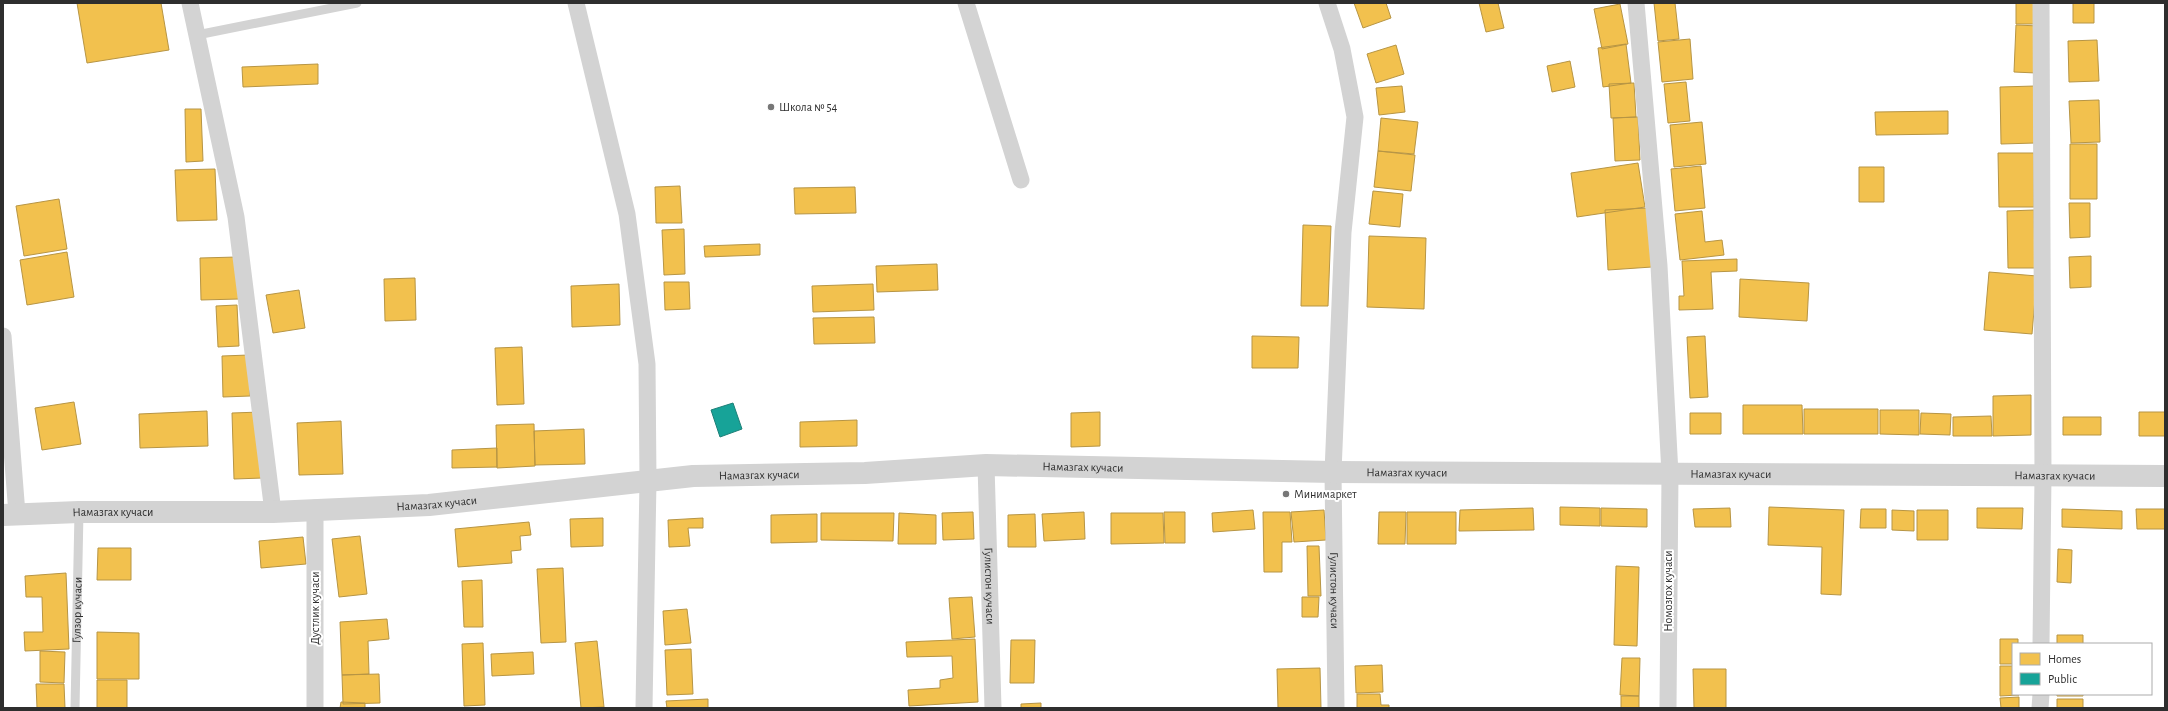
<svg xmlns="http://www.w3.org/2000/svg" width="2168" height="711" font-family="'Alegreya Sans',sans-serif">
	<style>
		.homes { fill: #f2c14e; stroke: #b79544 }
		.public { fill: #17a398; stroke: #1e8078 }
		.lines { fill: none; stroke-linecap: round; stroke-linejoin: round }
		.service { stroke: #d3d3d3; stroke-width: 9 }
		.minor { stroke: #d3d3d3; stroke-width: 17 }
		.tertiary { stroke: #d3d3d3; stroke-width: 22 }
		.poi-dot { fill: #777; stroke: #fff; stroke-width: 1.5 }
		.labels { text-anchor: middle; stroke-width: 4; stroke-linejoin: round; paint-order: stroke }
		.poi-label { font-size: 12px; fill: #2e2e2e; stroke: #fff; text-anchor: start }
		.street-label { font-size: 12px; fill: #2e2e2e; stroke: #fff }
	</style>
	<rect width="100%" height="100%" fill="#fff"/>
	<path class="homes" d="M 77,3 L 161,3 L 169,50 L 87,63 Z
		M 1354,3 L 1386,3 L 1391,18 L 1363,28 Z
		M 1479,3 L 1498,3 L 1504,28 L 1486,32 Z
		M 1654,3 L 1675,3 L 1679,39 L 1658,41 Z
		M 2016,3 L 2039,3 L 2039,24 L 2016,24 Z
		M 2073,3 L 2094,3 L 2094,23 L 2073,23 Z
		M 1620,4 L 1628,44 L 1602,49 L 1594,9 Z
		M 2016,25 L 2039,26 L 2036,73 L 2014,72 Z
		M 1690,39 L 1693,79 L 1662,82 L 1658,42 Z
		M 2097,40 L 2099,81 L 2069,82 L 2068,41 Z
		M 1626,44 L 1631,83 L 1603,87 L 1598,48 Z
		M 1396,45 L 1404,74 L 1376,83 L 1367,54 Z
		M 1570,61 L 1575,87 L 1552,92 L 1547,66 Z
		M 318,64 L 318,84 L 243,87 L 242,67 Z
		M 1686,82 L 1690,121 L 1668,123 L 1664,84 Z
		M 1634,83 L 1636,117 L 1611,118 L 1609,84 Z
		M 1402,86 L 1405,112 L 1379,115 L 1376,88 Z
		M 2035,86 L 2036,143 L 2001,144 L 2000,87 Z
		M 2099,100 L 2100,142 L 2071,143 L 2069,101 Z
		M 185,109 L 201,109 L 203,161 L 186,162 Z
		M 1948,111 L 1948,134 L 1876,135 L 1875,112 Z
		M 1638,117 L 1640,160 L 1615,161 L 1613,118 Z
		M 1381,118 L 1418,122 L 1414,154 L 1378,151 Z
		M 1702,122 L 1706,164 L 1674,167 L 1670,125 Z
		M 2070,144 L 2097,144 L 2097,199 L 2070,199 Z
		M 1378,151 L 1415,155 L 1411,191 L 1374,187 Z
		M 1998,153 L 2034,153 L 2034,207 L 1999,207 Z
		M 1638,163 L 1645,207 L 1577,217 L 1571,173 Z
		M 1701,166 L 1705,208 L 1675,211 L 1671,169 Z
		M 1859,167 L 1884,167 L 1884,202 L 1859,202 Z
		M 215,169 L 217,220 L 177,221 L 175,170 Z
		M 680,186 L 682,223 L 656,223 L 655,187 Z
		M 855,187 L 856,213 L 795,214 L 794,188 Z
		M 1373,191 L 1403,194 L 1400,227 L 1369,224 Z
		M 59,199 L 67,249 L 24,256 L 16,206 Z
		M 2069,203 L 2090,203 L 2090,237 L 2070,238 Z
		M 1649,208 L 1652,267 L 1608,270 L 1605,210 Z
		M 2034,210 L 2035,268 L 2008,268 L 2007,211 Z
		M 1702,211 L 1705,242 L 1722,240 L 1724,255 L 1680,260 L 1675,214 Z
		M 1303,225 L 1331,226 L 1328,306 L 1301,306 Z
		M 684,229 L 685,274 L 664,275 L 662,230 Z
		M 1369,236 L 1426,238 L 1424,309 L 1367,307 Z
		M 760,244 L 760,255 L 705,257 L 704,246 Z
		M 67,252 L 74,297 L 27,305 L 20,260 Z
		M 2091,256 L 2091,287 L 2070,288 L 2069,257 Z
		M 237,257 L 239,299 L 201,300 L 200,258 Z
		M 1737,259 L 1737,271 L 1711,272 L 1713,309 L 1679,310 L 1679,296 L 1684,296 L 1682,261 Z
		M 937,264 L 938,290 L 877,292 L 876,266 Z
		M 1989,272 L 2037,276 L 2032,334 L 1984,330 Z
		M 415,278 L 416,320 L 385,321 L 384,279 Z
		M 1740,279 L 1809,283 L 1807,321 L 1739,317 Z
		M 664,282 L 689,282 L 690,309 L 665,310 Z
		M 619,284 L 620,325 L 572,327 L 571,286 Z
		M 873,284 L 874,310 L 813,312 L 812,286 Z
		M 299,290 L 305,328 L 273,333 L 266,295 Z
		M 237,305 L 239,346 L 218,347 L 216,306 Z
		M 874,317 L 875,343 L 814,344 L 813,318 Z
		M 1252,336 L 1299,337 L 1298,368 L 1252,368 Z
		M 1705,336 L 1708,397 L 1690,398 L 1687,337 Z
		M 522,347 L 524,404 L 497,405 L 495,348 Z
		M 249,355 L 250,396 L 223,397 L 222,356 Z
		M 2031,395 L 2031,435 L 1993,436 L 1993,396 Z
		M 74,402 L 81,444 L 42,450 L 35,408 Z
		M 1743,405 L 1802,405 L 1803,434 L 1743,434 Z
		M 1804,409 L 1878,409 L 1878,434 L 1804,434 Z
		M 1880,410 L 1919,410 L 1919,435 L 1880,434 Z
		M 207,411 L 208,446 L 140,448 L 139,414 Z
		M 261,412 L 263,478 L 234,479 L 232,413 Z
		M 1100,412 L 1100,446 L 1071,447 L 1071,413 Z
		M 2139,412 L 2165,412 L 2165,436 L 2139,436 Z
		M 1690,413 L 1721,413 L 1721,434 L 1690,434 Z
		M 1921,413 L 1951,414 L 1950,435 L 1920,434 Z
		M 1991,416 L 1992,436 L 1953,436 L 1953,417 Z
		M 2063,417 L 2101,417 L 2101,435 L 2063,435 Z
		M 857,420 L 857,446 L 800,447 L 800,422 Z
		M 341,421 L 343,474 L 299,475 L 297,423 Z
		M 534,424 L 535,466 L 497,468 L 496,425 Z
		M 584,429 L 585,464 L 535,465 L 534,431 Z
		M 497,448 L 497,467 L 452,468 L 452,450 Z
		M 1560,507 L 1600,508 L 1600,526 L 1560,525 Z
		M 1769,507 L 1844,510 L 1841,595 L 1821,594 L 1822,547 L 1768,545 Z
		M 1533,508 L 1534,530 L 1459,531 L 1460,510 Z
		M 1601,508 L 1647,509 L 1647,527 L 1601,526 Z
		M 1730,508 L 1731,527 L 1695,527 L 1693,509 Z
		M 1977,508 L 2023,508 L 2022,529 L 1977,528 Z
		M 1861,509 L 1886,509 L 1886,528 L 1860,528 Z
		M 2062,509 L 2122,511 L 2122,529 L 2062,527 Z
		M 2136,509 L 2165,509 L 2165,529 L 2137,529 Z
		M 1253,510 L 1255,529 L 1213,532 L 1212,513 Z
		M 1324,510 L 1326,540 L 1294,542 L 1291,512 Z
		M 1892,510 L 1914,511 L 1914,531 L 1892,530 Z
		M 1917,510 L 1948,510 L 1948,540 L 1917,540 Z
		M 973,512 L 974,539 L 943,540 L 942,513 Z
		M 1084,512 L 1085,539 L 1044,541 L 1042,514 Z
		M 1164,512 L 1185,512 L 1185,543 L 1165,543 Z
		M 1263,512 L 1290,512 L 1292,542 L 1282,542 L 1282,572 L 1264,572 Z
		M 1379,512 L 1406,512 L 1405,544 L 1378,544 Z
		M 1407,512 L 1456,512 L 1456,544 L 1407,544 Z
		M 821,513 L 894,513 L 893,541 L 821,540 Z
		M 899,513 L 936,515 L 936,544 L 898,544 Z
		M 1111,513 L 1163,513 L 1164,543 L 1111,544 Z
		M 817,514 L 817,542 L 771,543 L 771,515 Z
		M 1035,514 L 1036,547 L 1008,547 L 1008,515 Z
		M 603,518 L 603,546 L 571,547 L 570,519 Z
		M 703,518 L 703,528 L 688,528 L 690,546 L 669,547 L 668,520 Z
		M 529,522 L 531,535 L 520,536 L 521,550 L 511,551 L 512,563 L 458,567 L 455,529 Z
		M 360,536 L 367,594 L 339,597 L 332,539 Z
		M 303,537 L 306,564 L 261,568 L 259,541 Z
		M 1307,546 L 1319,546 L 1321,596 L 1308,596 Z
		M 98,548 L 131,548 L 131,580 L 97,580 Z
		M 2058,549 L 2072,550 L 2071,583 L 2057,582 Z
		M 1616,566 L 1639,567 L 1637,646 L 1614,645 Z
		M 563,568 L 566,642 L 541,643 L 537,569 Z
		M 66,573 L 69,649 L 25,651 L 24,632 L 43,632 L 42,597 L 26,597 L 25,576 Z
		M 482,580 L 483,627 L 464,627 L 462,581 Z
		M 972,597 L 975,637 L 952,639 L 949,598 Z
		M 1302,597 L 1319,597 L 1318,617 L 1302,617 Z
		M 687,609 L 691,643 L 665,645 L 663,611 Z
		M 387,619 L 389,639 L 368,641 L 369,674 L 342,675 L 340,622 Z
		M 97,632 L 139,633 L 139,679 L 97,679 Z
		M 2057,635 L 2083,635 L 2083,644 L 2057,644 Z
		M 975,639 L 978,702 L 909,706 L 908,690 L 940,688 L 940,680 L 953,678 L 952,656 L 907,657 L 906,642 Z
		M 2000,639 L 2018,639 L 2018,644 L 2013,644 L 2013,664 L 2000,664 Z
		M 1011,640 L 1035,640 L 1034,683 L 1010,683 Z
		M 597,641 L 604,707 L 581,708 L 575,643 Z
		M 483,643 L 485,705 L 464,706 L 462,644 Z
		M 691,649 L 693,694 L 667,695 L 665,650 Z
		M 40,651 L 65,652 L 64,683 L 40,682 Z
		M 533,652 L 534,674 L 492,676 L 491,654 Z
		M 1622,658 L 1640,658 L 1639,696 L 1620,695 Z
		M 1382,665 L 1383,692 L 1356,693 L 1355,666 Z
		M 2000,666 L 2013,666 L 2013,694 L 2019,695 L 2000,696 Z
		M 1320,668 L 1321,708 L 1278,708 L 1277,669 Z
		M 1693,669 L 1726,669 L 1726,708 L 1694,708 Z
		M 379,674 L 380,703 L 343,704 L 342,675 Z
		M 97,680 L 127,680 L 127,708 L 97,708 Z
		M 36,684 L 64,684 L 65,708 L 37,708 Z
		M 1357,694 L 1380,694 L 1381,705 L 1389,705 L 1389,708 L 1357,708 Z
		M 2057,694 L 2083,694 L 2083,696 L 2057,696 Z
		M 1621,696 L 1639,696 L 1639,708 L 1621,708 Z
		M 2019,697 L 2019,708 L 2001,708 L 2000,698 Z
		M 708,699 L 708,708 L 667,708 L 666,701 Z
		M 2057,699 L 2083,699 L 2083,708 L 2057,708 Z
		M 341,702 L 365,703 L 365,708 L 340,708 Z
		M 1041,703 L 1041,708 L 1021,708 L 1021,704 Z"/>
	<path class="public" d="M 733,403 L 742,429 L 720,437 L 711,410 Z"/>
	<g class="lines">
		<g class="service">
			<path d="M 197,35 L 357,3"/>
			<path id="s1" d="M 75,708 L 79,512"/>
		</g>
		<g class="minor">
			<path d="M 190,3 L 236,217 L 273,512"/>
			<path d="M 576,3 L 627,214 L 647,364 L 648,481 L 644,708"/>
			<path d="M 966,3 L 1021,180"/>
			<path id="s2" d="M 1327,3 L 1342,49 L 1355,117 L 1343,232 L 1333,472 L 1336,708"/>
			<path d="M 1636,3 L 1659,266 L 1670,474 L 1668,708"/>
			<path d="M 2041,3 L 2043,476 L 2041,644"/>
			<path d="M 3,336 L 17,514"/>
			<path id="s3" d="M 986,465 L 993,708"/>
			<path d="M 315,708 L 315,508"/>
			<path d="M 2040,708 L 2041,694"/>
		</g>
		<path class="tertiary" id="s4" d="M 3,515 L 79,512 L 273,512 L 429,505 L 693,476 L 865,473 L 986,465 L 1333,472 L 2165,476"/>
	</g>
	<g class="poi-dot">
		<circle cx="771" cy="107" r="4"/>
		<circle cx="1286" cy="494" r="4"/>
	</g>
	<g class="labels">
		<g class="poi-label">
			<text x="779" y="111">Школа № 54</text>
			<text x="1294" y="498">Минимаркет</text>
		</g>
		<g class="street-label">
			<text dy="4" stroke="none"><textPath href="#s4" startOffset="1082">Намазгах кучаси</textPath></text>
			<text dy="4" stroke="none"><textPath href="#s4" startOffset="1406">Намазгах кучаси</textPath></text>
			<text dy="4" stroke="none"><textPath href="#s4" startOffset="1730">Намазгах кучаси</textPath></text>
			<text dy="4" stroke="none"><textPath href="#s4" startOffset="758">Намазгах кучаси</textPath></text>
			<text dy="4" stroke="none"><textPath href="#s4" startOffset="2054">Намазгах кучаси</textPath></text>
			<text dy="4" stroke="none"><textPath href="#s4" startOffset="434">Намазгах кучаси</textPath></text>
			<text dy="4" stroke="none"><textPath href="#s4" startOffset="110">Намазгах кучаси</textPath></text>
			<text dy="4" stroke="none"><textPath href="#s3" startOffset="121">Гулистон кучаси</textPath></text>
			<text dy="4" stroke="none"><textPath href="#s2" startOffset="592">Гулистон кучаси</textPath></text>
			<text transform="translate(1668 591) rotate(-90)" y="4">Номозгох кучаси</text>
			<text transform="translate(315 608) rotate(-90)" y="4">Дустлик кучаси</text>
			<text dy="4" stroke="none"><textPath href="#s1" startOffset="98">Гулзор кучаси</textPath></text>
		</g>
	</g>
	<rect width="2168" height="711" fill="none" stroke="#2e2e2e" stroke-width="8"/>
	<rect x="2012" y="643" width="140" height="52" fill="#ffffff" stroke="#ababab"/>
	<rect x="2020" y="653" width="20" height="12" fill="#f2c14e" stroke="#ababab"/>
	<text x="2048" y="663" font-size="12" fill="#2e2e2e">Homes</text>
	<rect x="2020" y="673" width="20" height="12" fill="#17a398" stroke="#ababab"/>
	<text x="2048" y="683" font-size="12" fill="#2e2e2e">Public</text>
</svg>
